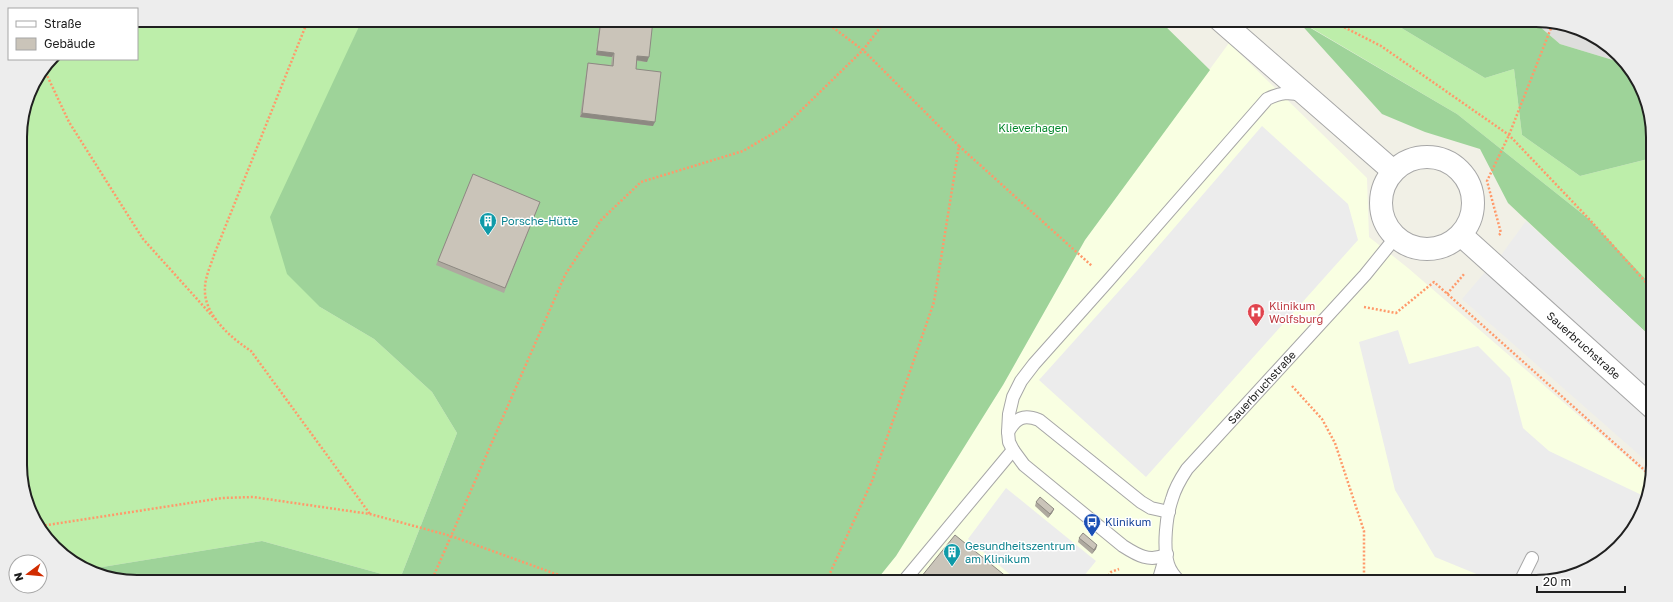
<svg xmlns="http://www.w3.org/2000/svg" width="1673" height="602" font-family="'Golos Text',sans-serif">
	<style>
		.residential { fill: #dededd }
		.education { fill: #f9ffe2 }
		.grass { fill: #bdeeaa }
		.forest { fill: #9ed399 }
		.parking { fill: #ececec }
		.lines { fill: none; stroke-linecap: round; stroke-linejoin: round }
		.lane-casing { stroke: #a7a7a7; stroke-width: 14 }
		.street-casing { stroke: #a7a7a7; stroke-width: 24 }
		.path { stroke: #ff996a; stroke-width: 2.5; stroke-dasharray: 2 2; stroke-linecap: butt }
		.lane { stroke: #fff; stroke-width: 12 }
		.street { stroke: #fff; stroke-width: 22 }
		.wall { fill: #aea99f }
		.shaded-wall { fill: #8d8982 }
		.building { fill: #cac4b9; stroke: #8d8982 }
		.labels { text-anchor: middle; stroke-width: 3; stroke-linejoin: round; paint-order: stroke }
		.park-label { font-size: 11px; fill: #05882c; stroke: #fff }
		.culture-label { font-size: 11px; fill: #0d838f; stroke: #fff; text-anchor: start }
		.health-label { font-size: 11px; fill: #be3a42; stroke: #fff; text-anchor: start }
		.street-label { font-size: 11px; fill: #202020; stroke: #fff }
		.transit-label { font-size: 11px; fill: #164399; stroke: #fff; text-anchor: start }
		.rim { fill: none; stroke: #202020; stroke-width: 2 }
	</style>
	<rect width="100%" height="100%" fill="#f1f0e6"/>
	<path class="residential" d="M 1532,20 L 1574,26 L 1624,60 L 1626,64 L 1560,44 Z"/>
	<path class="education" d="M 1229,43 L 1367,178 L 1369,237 L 1408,268 L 1651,478 L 1647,503 L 1629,536 L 1607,558 L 1544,582 L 875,582 L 896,556 L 1003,385 L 1085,240 Z"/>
	<path class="grass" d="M 137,20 L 362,20 L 351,45 L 320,307 L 374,339 L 432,392 L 457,433 L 400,579 L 262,541 L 90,569 L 49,542 L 22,488 L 20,129 L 32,85 L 52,59 L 137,59 Z
		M 1298,20 L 1388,20 L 1485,78 L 1514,69 L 1522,135 L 1580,176 L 1652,158 L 1652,289 L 1590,220 L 1457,114 Z"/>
	<path class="forest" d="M 362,20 L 1159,20 L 1210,70 L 1085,240 L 1003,385 L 896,556 L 875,582 L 137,582 L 99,576 L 90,569 L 262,541 L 400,579 L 457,433 L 432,392 L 374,339 L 320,307 L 287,274 L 270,217 Z
		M 1297,20 L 1457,114 L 1590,220 L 1652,286 L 1653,339 L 1508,203 L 1480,149 L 1425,132 L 1382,114 Z
		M 1388,20 L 1532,20 L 1560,44 L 1626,64 L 1652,121 L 1652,158 L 1580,176 L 1522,135 L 1514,69 L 1485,78 Z"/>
	<path class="parking" d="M 1262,126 L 1348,204 L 1358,240 L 1146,477 L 1039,380 L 1137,271 Z
		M 1526,221 L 1653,339 L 1653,396 L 1499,258 Z
		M 1486,271 L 1653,419 L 1653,467 L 1462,299 Z
		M 1398,330 L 1409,364 L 1478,346 L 1510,378 L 1523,428 L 1549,451 L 1648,498 L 1647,503 L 1629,536 L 1607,558 L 1544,582 L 1496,582 L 1435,557 L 1395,490 L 1359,342 Z
		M 1006,488 L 1096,561 L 1079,582 L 1019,582 L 968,539 Z"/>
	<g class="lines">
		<defs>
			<g id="lane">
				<path d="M 1008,432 C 1016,418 1023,414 1039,420 L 1141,502 L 1151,508 L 1169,512"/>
				<path d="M 1167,554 C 1150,563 1137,555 1123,546 L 1024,465 L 1013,450 L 1009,442 L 1008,432 L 1009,414 L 1013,397 L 1021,381 L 1034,364 L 1108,281 L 1267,99 C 1280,93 1289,91 1303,96"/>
				<path d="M 903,582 L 1013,450"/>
				<path d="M 1158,582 L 1166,555"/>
				<path id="s1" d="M 1180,582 C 1175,577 1170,571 1168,564 C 1163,547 1166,516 1172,499 C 1175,488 1181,478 1187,469 L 1365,275 L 1395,238"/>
				<path d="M 1520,582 L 1532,558"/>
			</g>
			<g id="street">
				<path d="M 1220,20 L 1393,171"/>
				<circle cx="1427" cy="203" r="46"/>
				<path id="s2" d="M 1461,235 L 1653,408"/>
			</g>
		</defs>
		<use href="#lane" class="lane-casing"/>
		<use href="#street" class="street-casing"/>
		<path class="path" d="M 308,20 L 214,255 C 211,265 205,277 205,288 C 203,314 231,338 251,351 L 370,514
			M 823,20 L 863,50 L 959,146 L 934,302 L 872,481 L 826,582
			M 1330,20 L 1381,46 L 1509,135 L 1590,220 L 1652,289
			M 44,69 L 69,122 L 143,239 L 215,319
			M 959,146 L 1092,266
			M 1499,235 L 1501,233 L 1487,181 L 1509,135 L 1553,23
			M 1447,294 L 1465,273
			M 1364,307 L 1396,313 L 1434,282 L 1651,476
			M 1292,386 L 1322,419 L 1335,443 L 1364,531 L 1364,582
			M 41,526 L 222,498 L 253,497 L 370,514 L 451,536 L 578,582
			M 431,582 L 565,275 L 601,220 L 641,182 L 743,151 L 784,127 L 863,50 L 886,20
			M 1103,582 L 1111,572 L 1119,569"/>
		<use href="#lane" class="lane"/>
		<use href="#street" class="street"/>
	</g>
	<path class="wall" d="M 600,20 L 653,20 L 647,62 L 637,61 L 636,69 L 653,126 L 580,117 L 587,67 L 588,63 L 611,65 L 612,57 L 596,55 Z
		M 473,174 L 540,202 L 504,293 L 436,265 Z
		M 1036,502 L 1054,509 L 1052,513 L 1048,518 L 1035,506 Z
		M 1079,538 L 1097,545 L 1096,549 L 1092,554 L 1078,542 Z"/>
	<path class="shaded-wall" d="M 597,51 L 614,53 L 612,57 L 596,55 Z
		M 637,56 L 649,57 L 647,62 L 636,60 Z
		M 582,113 L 655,122 L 653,126 L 580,117 Z
		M 1054,509 L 1052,513 L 1048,518 L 1050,514 Z
		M 1097,545 L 1096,549 L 1092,554 L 1094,550 Z"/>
	<path class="building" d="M 601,20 L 653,20 L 649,57 L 637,56 L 636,69 L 661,72 L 655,122 L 582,113 L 588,63 L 613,66 L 614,53 L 597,51 Z
		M 473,174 L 540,202 L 505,288 L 438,261 Z
		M 1040,497 L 1054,509 L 1050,514 L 1036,502 Z
		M 1083,533 L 1097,545 L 1094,550 L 1079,538 Z
		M 955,535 L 1013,582 L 917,582 Z"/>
	<defs>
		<symbol id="building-pin" viewBox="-11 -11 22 30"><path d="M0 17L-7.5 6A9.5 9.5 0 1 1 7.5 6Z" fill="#0f9aa8" stroke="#fff"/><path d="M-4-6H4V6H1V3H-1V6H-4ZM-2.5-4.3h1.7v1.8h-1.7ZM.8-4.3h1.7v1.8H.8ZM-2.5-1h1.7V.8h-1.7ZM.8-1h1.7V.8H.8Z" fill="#fff"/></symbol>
		<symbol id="hospital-pin" viewBox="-11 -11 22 30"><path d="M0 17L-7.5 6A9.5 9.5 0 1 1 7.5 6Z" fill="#e0444e" stroke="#fff"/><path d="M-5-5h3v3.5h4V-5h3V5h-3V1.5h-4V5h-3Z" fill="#fff"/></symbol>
		<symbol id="bus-pin" viewBox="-11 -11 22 30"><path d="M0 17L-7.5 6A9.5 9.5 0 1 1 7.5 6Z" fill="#1a4fb4" stroke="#fff"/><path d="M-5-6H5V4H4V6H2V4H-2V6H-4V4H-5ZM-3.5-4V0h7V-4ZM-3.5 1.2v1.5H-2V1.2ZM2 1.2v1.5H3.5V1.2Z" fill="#fff"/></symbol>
	</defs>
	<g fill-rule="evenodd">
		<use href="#building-pin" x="478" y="211" width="20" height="27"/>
		<use href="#hospital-pin" x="1246" y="302" width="20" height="27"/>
		<use href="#bus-pin" x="1082" y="512" width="20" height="27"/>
		<use href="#building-pin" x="942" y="542" width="20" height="27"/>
	</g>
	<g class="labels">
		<g class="park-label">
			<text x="1033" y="132">Klieverhagen</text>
		</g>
		<g class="culture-label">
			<text x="501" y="225">Porsche-Hütte</text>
			<text x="965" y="550">Gesundheitszentrum<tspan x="965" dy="13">am Klinikum</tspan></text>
		</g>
		<g class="health-label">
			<text x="1269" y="310">Klinikum<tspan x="1269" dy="13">Wolfsburg</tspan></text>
		</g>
		<g class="street-label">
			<text dy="4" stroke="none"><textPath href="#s2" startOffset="165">Sauerbruchstraße</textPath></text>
			<text dy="4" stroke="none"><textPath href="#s1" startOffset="232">Sauerbruchstraße</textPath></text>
		</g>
		<g class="transit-label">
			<text x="1105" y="526">Klinikum</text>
		</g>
	</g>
	<path d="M0 0H1673V602H0ZM137 27H1536A110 110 0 0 1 1646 137V465A110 110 0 0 1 1536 575H137A110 110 0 0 1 27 465V137A110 110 0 0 1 137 27Z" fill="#ededed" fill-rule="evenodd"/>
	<path class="rim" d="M137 27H1536A110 110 0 0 1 1646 137V465A110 110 0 0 1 1536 575H137A110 110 0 0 1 27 465V137A110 110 0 0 1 137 27Z"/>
	<rect x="8" y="8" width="130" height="52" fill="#ffffff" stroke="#a6a6a6"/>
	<rect x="16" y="21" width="20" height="6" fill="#ffffff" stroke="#a6a6a6"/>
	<text x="44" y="28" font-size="12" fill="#202020">Straße</text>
	<rect x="16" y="38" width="20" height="12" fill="#cac4b9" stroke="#a6a6a6"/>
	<text x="44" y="48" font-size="12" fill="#202020">Gebäude</text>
	<g transform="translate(28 574) rotate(254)"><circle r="19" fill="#ffffff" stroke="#a6a6a6"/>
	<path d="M0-3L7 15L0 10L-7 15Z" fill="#d12c00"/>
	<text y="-6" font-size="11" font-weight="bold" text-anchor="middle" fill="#202020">N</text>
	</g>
	<path d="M1537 586v6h88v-6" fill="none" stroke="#202020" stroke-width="2"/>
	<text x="1543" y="586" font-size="12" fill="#202020" stroke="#ffffff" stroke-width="3" paint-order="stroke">20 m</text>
</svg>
